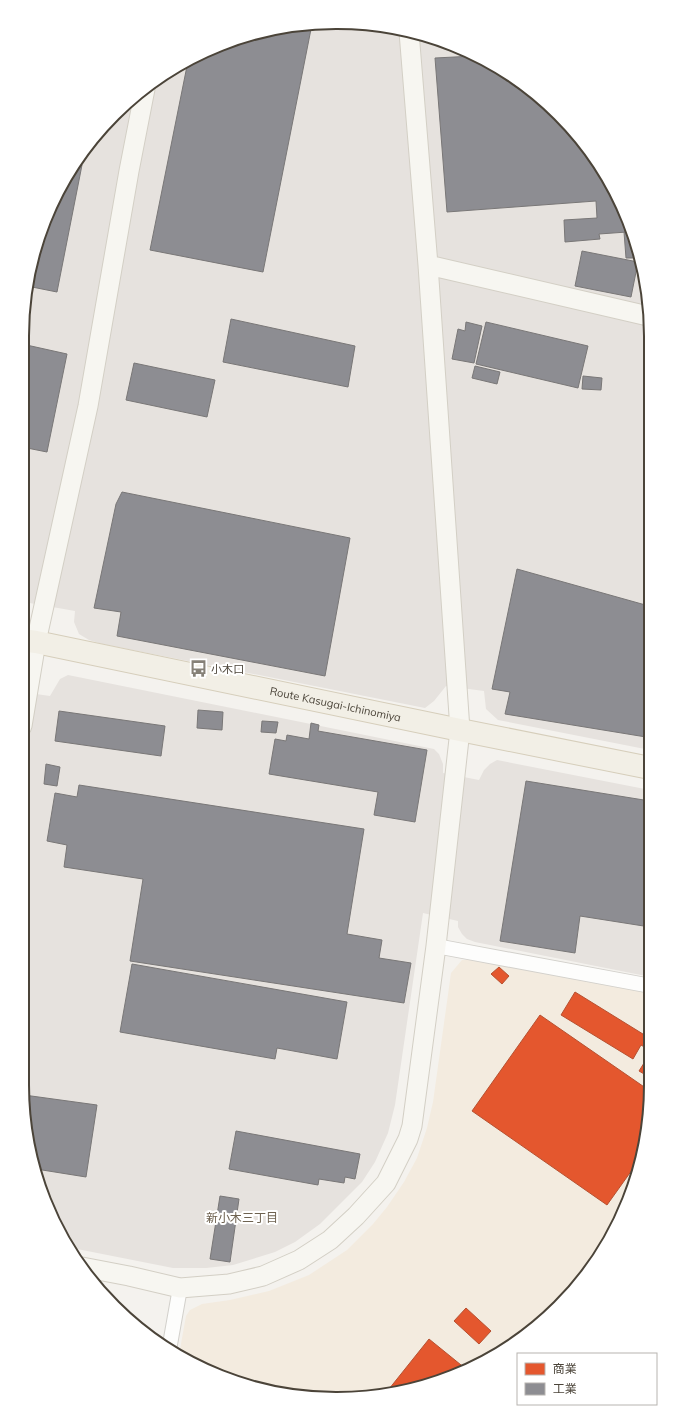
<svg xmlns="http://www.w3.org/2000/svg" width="673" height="1421" font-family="Mulish,'Noto Sans JP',sans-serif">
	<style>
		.commercial { fill: #f3ebdf }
		.industrial { fill: #e6e2de }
		.shops { fill: #e4572e; stroke: #b65131 }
		.industry { fill: #8d8d92; stroke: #797777 }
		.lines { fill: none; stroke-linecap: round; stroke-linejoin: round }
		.street-casing { stroke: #d2d0cb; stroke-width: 16 }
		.secondary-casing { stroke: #d3cfc5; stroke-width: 21 }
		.primary-casing { stroke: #d6cebb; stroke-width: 24 }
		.street { stroke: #fdfdfc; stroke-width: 14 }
		.secondary { stroke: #f7f6f1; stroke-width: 19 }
		.primary { stroke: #f2efe6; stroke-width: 22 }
		.labels { text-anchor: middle; stroke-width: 4; stroke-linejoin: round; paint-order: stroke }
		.poi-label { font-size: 11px; fill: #4b4439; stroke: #fff; text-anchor: start }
		.street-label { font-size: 11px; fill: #4b4439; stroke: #fff }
		.neighbourhood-label { font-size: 12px; fill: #6e6250; stroke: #fff }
		.rim { fill: none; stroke: #4b4439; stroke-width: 2 }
	</style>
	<rect width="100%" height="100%" fill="#f4f2ee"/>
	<path class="commercial" d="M 462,960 L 480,960 L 651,993 L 651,1085 L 645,1146 L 627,1205 L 573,1292 L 528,1334 L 476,1366 L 377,1396 L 275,1393 L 216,1375 L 179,1355 L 186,1316 L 190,1310 L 202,1304 L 230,1300 L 269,1291 L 309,1275 L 347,1250 L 373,1224 L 387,1207 L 404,1182 L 417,1158 L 427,1128 L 433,1102 L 451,973 Z"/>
	<path class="industrial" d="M 337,22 L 398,28 L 457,46 L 528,87 L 586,145 L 627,216 L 648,295 L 650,750 L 498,720 L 486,709 L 484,691 L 446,686 L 434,701 L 425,708 L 102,644 L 89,640 L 79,634 L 74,622 L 75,611 L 24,602 L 22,606 L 22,336 L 28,275 L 46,216 L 75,162 L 114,114 L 162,75 L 216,46 L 275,28 Z
		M 68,675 L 434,749 L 439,754 L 443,764 L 443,773 L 479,780 L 484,770 L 490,764 L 497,760 L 650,790 L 651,977 L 475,942 L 467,939 L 462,934 L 458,927 L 458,921 L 423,913 L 395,1105 L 388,1133 L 375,1162 L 362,1182 L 320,1224 L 295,1242 L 275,1252 L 233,1265 L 206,1268 L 173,1268 L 72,1248 L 39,1186 L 22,1084 L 22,692 L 50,696 L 60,679 Z"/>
	<path class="shops" d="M 499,967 L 509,976 L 502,984 L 491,974 Z
		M 575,992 L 651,1039 L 651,1051 L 641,1045 L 633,1059 L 561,1015 Z
		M 540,1015 L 650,1091 L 648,1111 L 646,1115 L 648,1116 L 645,1146 L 642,1156 L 607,1205 L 472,1111 Z
		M 651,1052 L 651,1078 L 639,1071 Z
		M 466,1308 L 491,1331 L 479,1344 L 454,1321 Z
		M 429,1339 L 466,1369 L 385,1394 Z"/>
	<path class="industry" d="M 312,24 L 263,272 L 150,250 L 188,61 L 216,46 L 275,28 Z
		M 474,56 L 505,74 L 506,81 L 517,81 L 528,87 L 586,145 L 603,175 L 604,178 L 605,178 L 626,214 L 627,232 L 599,234 L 600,239 L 565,242 L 564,220 L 597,218 L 596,201 L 447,212 L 435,58 Z
		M 74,164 L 82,165 L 57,292 L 27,286 L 28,275 L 46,216 Z
		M 624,232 L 631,232 L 634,244 L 635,258 L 626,258 Z
		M 582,251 L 638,262 L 631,297 L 575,286 Z
		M 231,319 L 355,346 L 348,387 L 223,362 Z
		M 466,322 L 482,326 L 474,363 L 452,359 L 458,329 L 465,331 Z
		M 486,322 L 588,346 L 578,388 L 476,364 Z
		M 22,344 L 67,354 L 47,452 L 22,447 Z
		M 134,363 L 215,380 L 207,417 L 126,400 Z
		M 475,366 L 500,372 L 497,384 L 472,378 Z
		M 583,376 L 602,378 L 601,390 L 582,389 Z
		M 122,492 L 350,538 L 325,676 L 117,636 L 121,612 L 94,608 L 116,504 Z
		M 517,569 L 649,606 L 650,717 L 646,737 L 505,714 L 510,692 L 492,689 Z
		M 198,710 L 223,712 L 222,730 L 197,728 Z
		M 59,711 L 165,726 L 161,756 L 55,741 Z
		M 262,721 L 278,722 L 276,733 L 261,732 Z
		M 311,723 L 319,725 L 318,731 L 427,750 L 415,822 L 374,815 L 378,792 L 269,774 L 275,739 L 286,741 L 287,735 L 309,739 Z
		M 46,764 L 60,767 L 57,786 L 44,784 Z
		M 526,781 L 650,801 L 650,927 L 580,916 L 575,953 L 500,941 Z
		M 79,785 L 364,829 L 347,934 L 382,940 L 379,958 L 411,963 L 404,1003 L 130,961 L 143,879 L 64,867 L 67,845 L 47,841 L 55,793 L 77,797 Z
		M 132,964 L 347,1002 L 337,1059 L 277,1048 L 275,1059 L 120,1032 Z
		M 24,1095 L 97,1105 L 86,1177 L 36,1169 Z
		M 236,1131 L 360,1154 L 355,1179 L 345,1177 L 344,1183 L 319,1179 L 318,1185 L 229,1169 Z
		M 220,1196 L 239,1199 L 230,1262 L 210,1259 Z"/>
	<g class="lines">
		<defs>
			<path id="street" d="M 436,946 L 651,986
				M 169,1350 L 180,1288"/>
			<path id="secondary" d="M 428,265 L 648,316
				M 22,726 L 36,642 L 88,406 L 129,171 L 145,89
				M 82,1267 L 129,1276 L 180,1288 L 229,1284 L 263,1276 L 299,1260 L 330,1240 L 356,1216 L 386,1183 L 408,1139 L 412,1126 L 436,946 L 460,730 L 428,265 L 409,32"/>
			<g id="primary">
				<path id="s1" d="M 22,640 L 36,642 L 460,730 L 650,768"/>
			</g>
		</defs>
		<use href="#street" class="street-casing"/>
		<use href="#secondary" class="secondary-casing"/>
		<use href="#primary" class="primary-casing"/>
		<use href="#street" class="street"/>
		<use href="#secondary" class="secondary"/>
		<use href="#primary" class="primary"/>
	</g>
	<defs>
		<symbol id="bus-bare" viewBox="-9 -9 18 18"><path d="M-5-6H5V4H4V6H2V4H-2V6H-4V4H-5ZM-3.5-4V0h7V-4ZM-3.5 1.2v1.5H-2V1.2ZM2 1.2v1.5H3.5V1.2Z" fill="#868178" stroke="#fff" stroke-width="2.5" paint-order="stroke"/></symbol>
	</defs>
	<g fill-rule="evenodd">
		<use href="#bus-bare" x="186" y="656" width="25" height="25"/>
	</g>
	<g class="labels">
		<g class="poi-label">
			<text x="211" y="673">小木口</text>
		</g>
		<g class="street-label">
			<text dy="4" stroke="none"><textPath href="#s1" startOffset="320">Route Kasugai-Ichinomiya</textPath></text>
		</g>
		<g class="neighbourhood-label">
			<text x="242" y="1222">新小木三丁目</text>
		</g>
	</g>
	<path d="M0 0H673V1421H0ZM336 29H337A307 307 0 0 1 644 336V1085A307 307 0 0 1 337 1392H336A307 307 0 0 1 29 1085V336A307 307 0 0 1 336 29Z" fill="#fff" fill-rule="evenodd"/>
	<path class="rim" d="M336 29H337A307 307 0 0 1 644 336V1085A307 307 0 0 1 337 1392H336A307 307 0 0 1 29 1085V336A307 307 0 0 1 336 29Z"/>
	<rect x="517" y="1353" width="140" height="52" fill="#ffffff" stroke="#b7b4b0"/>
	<rect x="525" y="1363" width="20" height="12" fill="#e4572e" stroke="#b7b4b0"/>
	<text x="553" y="1373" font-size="12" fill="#4b4439">商業</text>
	<rect x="525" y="1383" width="20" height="12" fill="#8d8d92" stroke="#b7b4b0"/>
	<text x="553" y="1393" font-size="12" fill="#4b4439">工業</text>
</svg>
